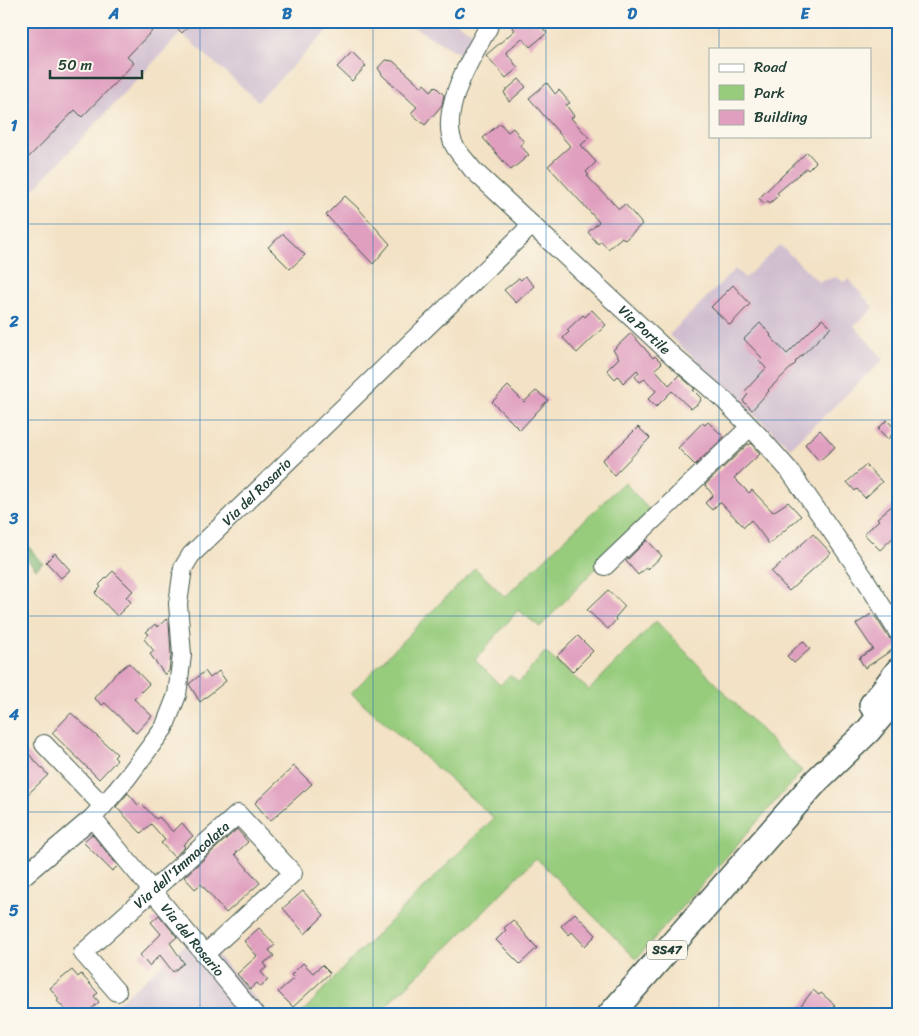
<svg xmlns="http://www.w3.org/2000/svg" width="919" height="1036" font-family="Sriracha,sans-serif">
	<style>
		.industrial { fill: #cfbdcf }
		.green { fill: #97cc7d; stroke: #5b8458 }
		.forest { fill: #79b06c; stroke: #4c7650 }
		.building { fill: #e09fbf }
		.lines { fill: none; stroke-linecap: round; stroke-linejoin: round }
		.minor-casing { stroke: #3f564a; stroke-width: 20 }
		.highway-casing { stroke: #3f564a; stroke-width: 28 }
		.minor { stroke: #fff; stroke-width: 18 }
		.highway { stroke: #fff; stroke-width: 25 }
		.grid { fill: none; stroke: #1f6fb2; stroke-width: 1; stroke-opacity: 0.55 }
		.labels { text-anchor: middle; stroke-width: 5; stroke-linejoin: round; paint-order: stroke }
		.shield { fill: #fbf7ec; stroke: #61756b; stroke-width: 1 }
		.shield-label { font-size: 12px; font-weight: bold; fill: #1f3d34 }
		.street-label { font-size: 14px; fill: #1f3d34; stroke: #fbf7ec }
		.neatline { fill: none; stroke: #1f6fb2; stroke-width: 2 }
		.grid-label { font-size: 16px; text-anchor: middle; font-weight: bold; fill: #1f6fb2 }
	</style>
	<rect width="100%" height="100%" fill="#fbf7ec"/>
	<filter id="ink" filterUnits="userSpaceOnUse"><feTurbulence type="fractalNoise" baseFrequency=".02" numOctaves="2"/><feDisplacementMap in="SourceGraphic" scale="10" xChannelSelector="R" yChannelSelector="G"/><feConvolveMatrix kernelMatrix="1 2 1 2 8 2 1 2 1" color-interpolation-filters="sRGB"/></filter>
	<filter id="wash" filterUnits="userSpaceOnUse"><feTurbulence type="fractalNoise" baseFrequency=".0096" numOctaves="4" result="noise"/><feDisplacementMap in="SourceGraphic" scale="20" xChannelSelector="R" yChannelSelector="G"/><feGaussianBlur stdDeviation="1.12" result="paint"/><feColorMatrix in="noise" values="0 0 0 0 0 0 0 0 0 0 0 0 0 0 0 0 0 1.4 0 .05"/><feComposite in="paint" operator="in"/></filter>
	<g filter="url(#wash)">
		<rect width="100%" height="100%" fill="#f3e2c5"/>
		<path class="industrial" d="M 21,21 L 337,21 L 258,101 L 181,33 L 21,203 Z
			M 403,21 L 453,21 L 476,34 L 465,57 Z
			M 780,245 L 819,282 L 836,277 L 844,282 L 848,279 L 874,308 L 854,326 L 884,359 L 790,448 L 669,335 L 735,269 L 745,278 Z
			M 198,933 L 270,1015 L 104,1015 Z"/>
		<path class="green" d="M 624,482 L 650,511 L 540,627 L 518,610 L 475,660 L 500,685 L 510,675 L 519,682 L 545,652 L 589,690 L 656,621 L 778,748 L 802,771 L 636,959 L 536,858 L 454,941 L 376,1015 L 300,1015 L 349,962 L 494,818 L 351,693 L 475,568 L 505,597 Z"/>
		<path class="forest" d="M 21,538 L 43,563 L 36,569 L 21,554 Z"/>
		<g id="blocks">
			<path class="building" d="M 21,21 L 141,21 L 152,31 L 127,57 L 134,63 L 82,117 L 75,110 L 21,165 Z
				M 170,21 L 194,21 L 182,33 Z
				M 507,21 L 536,21 L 547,33 L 530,47 L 522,38 L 506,52 L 518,68 L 506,78 L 486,55 L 515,30 Z
				M 352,52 L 366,66 L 352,81 L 337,67 Z
				M 385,60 L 393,61 L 422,87 L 424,84 L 431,91 L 435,86 L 444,95 L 442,105 L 425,125 L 411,113 L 417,107 L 383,76 L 378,68 Z
				M 519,79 L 526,87 L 509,102 L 504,92 Z
				M 547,83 L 555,94 L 559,90 L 570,103 L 566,105 L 574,116 L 571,118 L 589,138 L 581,145 L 596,162 L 586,172 L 589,175 L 587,176 L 619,209 L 625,204 L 642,224 L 625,240 L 622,237 L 608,249 L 601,241 L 598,244 L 588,232 L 599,222 L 548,166 L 570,146 L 529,98 Z
				M 500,123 L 508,132 L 513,128 L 524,142 L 520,145 L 529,155 L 511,170 L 483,138 Z
				M 807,152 L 816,162 L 808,170 L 806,168 L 777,193 L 779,195 L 770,203 L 768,201 L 764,204 L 759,198 Z
				M 345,196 L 359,209 L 390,244 L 373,264 L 326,215 Z
				M 283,234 L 305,255 L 290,269 L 268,247 Z
				M 525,276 L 534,286 L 516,303 L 504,290 L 519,278 L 521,280 Z
				M 733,285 L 750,304 L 730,325 L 711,307 Z
				M 592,310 L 606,325 L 577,353 L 563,338 L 569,332 L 567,330 L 583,315 L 585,317 Z
				M 822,319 L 831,327 L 795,362 L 796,363 L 768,390 L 769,391 L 752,410 L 743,401 L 748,394 L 745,391 L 766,368 L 759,361 L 762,358 L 744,339 L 760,323 L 771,335 L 770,336 L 787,354 Z
				M 631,333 L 653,358 L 655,356 L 662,363 L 655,369 L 669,385 L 679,375 L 695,389 L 693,390 L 701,398 L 700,402 L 691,409 L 672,391 L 656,407 L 648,399 L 656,391 L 645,379 L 640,382 L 635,377 L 639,372 L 637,370 L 623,383 L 618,376 L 615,379 L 607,370 L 619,358 L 613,350 Z
				M 508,386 L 524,402 L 536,391 L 548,400 L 520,430 L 492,402 Z
				M 887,420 L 896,430 L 888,439 L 878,429 Z
				M 708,422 L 724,437 L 695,465 L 678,448 L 702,423 L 705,425 Z
				M 638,427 L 650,438 L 614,475 L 602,460 L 621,444 Z
				M 820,430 L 835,447 L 819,461 L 805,444 Z
				M 751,443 L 760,454 L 734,478 L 749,493 L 752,490 L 773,512 L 788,502 L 801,516 L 769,544 L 751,520 L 744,527 L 720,502 L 712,510 L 705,503 L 713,495 L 705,485 L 748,444 L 749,445 Z
				M 866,465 L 882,482 L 865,498 L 857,489 L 855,491 L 847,482 Z
				M 893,505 L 898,510 L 898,533 L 880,550 L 864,534 L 879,520 L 877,518 Z
				M 813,534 L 831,553 L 789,591 L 771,572 Z
				M 647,540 L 662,556 L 648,569 L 647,567 L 638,575 L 626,561 Z
				M 55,553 L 70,570 L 61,578 L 46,562 Z
				M 113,571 L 133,591 L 126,597 L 131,602 L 117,616 L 95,593 L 101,587 L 99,585 Z
				M 608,590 L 625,606 L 615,618 L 616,620 L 608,629 L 587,610 Z
				M 873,613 L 889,638 L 893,641 L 898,643 L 898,646 L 865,668 L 859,658 L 873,649 L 856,624 Z
				M 166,619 L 169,622 L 171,655 L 169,671 L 165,675 L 150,654 L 154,651 L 144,639 L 149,634 L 146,632 L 155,624 L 158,627 Z
				M 578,636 L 593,651 L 572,672 L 557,656 Z
				M 803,641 L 810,649 L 794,663 L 787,656 Z
				M 129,663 L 149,684 L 134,699 L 152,716 L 136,733 L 105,703 L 102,705 L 94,698 L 115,674 Z
				M 205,671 L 210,678 L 219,671 L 226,681 L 200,702 L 189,684 Z
				M 71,713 L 117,754 L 114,757 L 117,760 L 99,779 L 52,733 Z
				M 27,752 L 48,775 L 28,794 L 21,787 L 21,757 Z
				M 294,766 L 312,784 L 270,821 L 255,803 Z
				M 128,793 L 138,805 L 141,803 L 156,819 L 159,817 L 173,832 L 182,823 L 193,836 L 183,845 L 185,847 L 174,857 L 161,843 L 165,840 L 151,824 L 141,833 L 116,807 Z
				M 237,829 L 248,842 L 235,854 L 260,883 L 226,913 L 201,884 L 195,889 L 184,877 Z
				M 92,834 L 118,866 L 112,871 L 83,842 Z
				M 303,891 L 324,915 L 305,934 L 283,908 Z
				M 575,913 L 596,935 L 585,946 L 572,932 L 569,935 L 561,926 Z
				M 159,915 L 177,937 L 170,943 L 184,963 L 173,972 L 160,955 L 149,966 L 140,955 L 161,934 L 151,922 Z
				M 513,920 L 537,948 L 520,964 L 496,940 L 506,930 L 504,928 Z
				M 259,928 L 275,945 L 269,950 L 274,956 L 264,963 L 267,967 L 261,972 L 268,980 L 261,987 L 257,983 L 250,989 L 237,974 L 257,956 L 244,941 Z
				M 303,963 L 313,973 L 322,965 L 330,973 L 293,1007 L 278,992 L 294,978 L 291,975 Z
				M 72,970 L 78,977 L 81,974 L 98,993 L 94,996 L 99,1002 L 85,1015 L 70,1015 L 57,1001 L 59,999 L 50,988 Z
				M 813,990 L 819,995 L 821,993 L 835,1005 L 826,1015 L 794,1015 Z"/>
		</g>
	</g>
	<g filter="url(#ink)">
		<use href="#blocks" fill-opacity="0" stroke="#3f564a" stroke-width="1"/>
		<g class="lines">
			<defs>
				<g id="minor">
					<path id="s1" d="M 490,21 L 488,28 C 472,56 438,111 454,145 C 459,154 467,162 473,170 L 675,358 L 725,401 L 758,435 L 789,470 L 865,579 L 898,632"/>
					<path d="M 605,566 L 750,427"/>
					<path d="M 44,744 L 103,806"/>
					<path id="s2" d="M 92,818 L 255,1015"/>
					<path id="s3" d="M 21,878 L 92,818 L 103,806 L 127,778 L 164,728 L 177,695 L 182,655 L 178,604 L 183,568 L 191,555 L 532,225"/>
					<path id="s4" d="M 117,992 L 83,953 L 238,814 L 293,873 L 205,954"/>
				</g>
				<path id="highway" d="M 872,705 L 898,671
					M 610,1015 L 817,780 L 868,731 L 898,695"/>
			</defs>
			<use href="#minor" class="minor-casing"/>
			<use href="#highway" class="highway-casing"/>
			<use href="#minor" class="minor"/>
			<use href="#highway" class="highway"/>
		</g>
	</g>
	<path class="grid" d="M 200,21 L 200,1015M 373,21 L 373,1015M 546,21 L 546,1015M 719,21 L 719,49M 719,136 L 719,1015M 21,224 L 898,224M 21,420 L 898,420M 21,616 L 898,616M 21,812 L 898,812"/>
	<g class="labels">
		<rect class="shield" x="647" y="940.5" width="40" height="19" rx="4"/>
		<g class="shield-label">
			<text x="667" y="954">SS47</text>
		</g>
		<g class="street-label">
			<text dy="5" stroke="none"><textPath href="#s1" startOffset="399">Via Portile</textPath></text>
			<text dy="5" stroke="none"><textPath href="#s3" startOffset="478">Via del Rosario</textPath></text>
			<text dy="5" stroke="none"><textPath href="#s4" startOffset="184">Via dell'Immacolata</textPath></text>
			<text dy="5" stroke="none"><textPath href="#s2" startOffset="158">Via del Rosario</textPath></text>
		</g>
	</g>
	<rect width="919" height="1036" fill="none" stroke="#fbf7ec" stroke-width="55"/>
	<rect x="709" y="48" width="162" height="90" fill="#fbf7ec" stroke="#a3ada2"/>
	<rect x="719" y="64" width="25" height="8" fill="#ffffff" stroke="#a3ada2"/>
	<text x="754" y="72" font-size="15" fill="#1f3d34">Road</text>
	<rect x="719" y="85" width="25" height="15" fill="#97cc7d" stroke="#a3ada2"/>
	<text x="754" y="98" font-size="15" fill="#1f3d34">Park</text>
	<rect x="719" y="110" width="25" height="15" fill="#e09fbf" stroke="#a3ada2"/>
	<text x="754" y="122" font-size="15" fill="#1f3d34">Building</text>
	<path d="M50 70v8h92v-8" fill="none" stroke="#1f3d34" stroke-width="2.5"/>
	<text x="58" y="70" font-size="15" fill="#1f3d34" stroke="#fbf7ec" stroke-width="4" paint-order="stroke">50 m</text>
	<rect x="28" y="28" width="864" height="980" class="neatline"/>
	<g class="grid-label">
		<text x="114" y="19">A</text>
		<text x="287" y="19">B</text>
		<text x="460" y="19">C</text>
		<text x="632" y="19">D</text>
		<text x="805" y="19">E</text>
		<text x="14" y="131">1</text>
		<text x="14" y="327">2</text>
		<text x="14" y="524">3</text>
		<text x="14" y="720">4</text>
		<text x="14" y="916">5</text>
	</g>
</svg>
